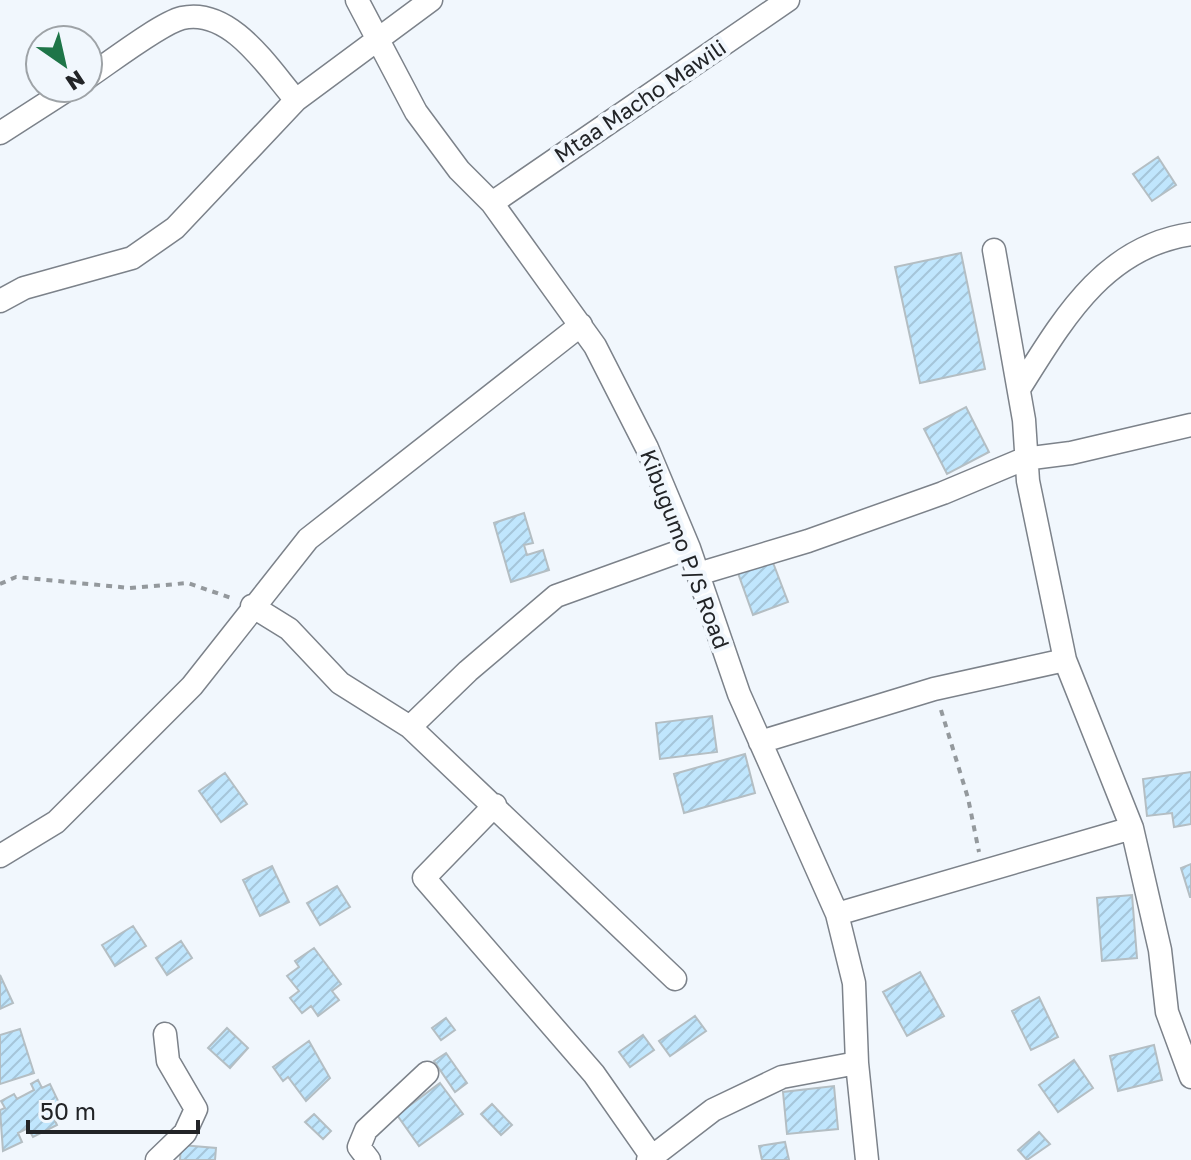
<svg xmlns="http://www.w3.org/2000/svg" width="1191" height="1160" font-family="'Golos Text',sans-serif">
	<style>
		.building { fill: url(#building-hatch); stroke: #b4bec3; stroke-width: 2 }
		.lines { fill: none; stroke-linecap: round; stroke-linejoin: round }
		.street-casing { stroke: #7c828a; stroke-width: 25 }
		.path { stroke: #94999d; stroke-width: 4; stroke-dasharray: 6 6; stroke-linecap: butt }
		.street { stroke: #fff; stroke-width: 22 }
		.labels { text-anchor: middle; stroke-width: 8; stroke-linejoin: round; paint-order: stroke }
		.street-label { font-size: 22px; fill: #222427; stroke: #f1f7fd }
	</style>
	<defs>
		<pattern id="building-hatch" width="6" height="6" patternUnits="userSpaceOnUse" patternTransform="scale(2)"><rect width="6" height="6" fill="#c0e6fd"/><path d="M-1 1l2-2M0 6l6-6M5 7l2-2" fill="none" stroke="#a5c5d9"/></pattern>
	</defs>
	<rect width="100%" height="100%" fill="#f1f7fd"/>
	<path class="building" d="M 1158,157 L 1176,185 L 1152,201 L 1133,174 Z
		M 961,253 L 985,369 L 920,383 L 895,267 Z
		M 966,407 L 989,452 L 947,474 L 924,429 Z
		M 524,513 L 533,543 L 524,545 L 527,555 L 543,550 L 549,570 L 511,582 L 494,523 Z
		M 772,560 L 788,602 L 753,615 L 738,573 Z
		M 712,716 L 717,752 L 660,759 L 656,723 Z
		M 745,754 L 755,793 L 684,813 L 674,774 Z
		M 1191,772 L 1191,824 L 1174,827 L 1172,813 L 1147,816 L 1143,779 Z
		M 225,773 L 247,804 L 221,822 L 199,791 Z
		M 1191,864 L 1191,897 L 1190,897 L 1181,868 Z
		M 272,866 L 289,902 L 260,916 L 243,880 Z
		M 337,886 L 350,907 L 320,925 L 307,903 Z
		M 1132,895 L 1137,958 L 1102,961 L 1097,898 Z
		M 133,926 L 146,946 L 115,966 L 102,945 Z
		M 181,941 L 192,958 L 167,975 L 156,958 Z
		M 314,948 L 341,984 L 332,991 L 339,1000 L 318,1016 L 311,1006 L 302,1013 L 290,998 L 299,991 L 287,976 L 299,967 L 295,961 Z
		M 920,972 L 944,1016 L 907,1036 L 883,992 Z
		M 0,975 L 13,1003 L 0,1009 Z
		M 1039,997 L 1058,1037 L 1031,1050 L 1012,1011 Z
		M 695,1016 L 706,1031 L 670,1056 L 659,1041 Z
		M 446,1018 L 455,1030 L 441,1040 L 432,1028 Z
		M 227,1028 L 248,1048 L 230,1068 L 208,1048 Z
		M 20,1029 L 34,1073 L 0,1084 L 0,1035 Z
		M 643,1035 L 654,1050 L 630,1067 L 619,1052 Z
		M 309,1041 L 330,1078 L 306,1101 L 288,1077 L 283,1081 L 273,1067 Z
		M 1154,1045 L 1162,1080 L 1118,1091 L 1110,1056 Z
		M 446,1053 L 467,1083 L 455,1092 L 434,1061 Z
		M 1074,1060 L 1093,1088 L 1058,1112 L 1039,1085 Z
		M 38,1080 L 42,1088 L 50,1084 L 61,1107 L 51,1112 L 57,1125 L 33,1137 L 28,1128 L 18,1133 L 22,1142 L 3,1151 L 0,1110 L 5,1108 L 1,1101 L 14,1094 L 17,1099 L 34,1090 L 31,1084 Z
		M 440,1083 L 463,1114 L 419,1146 L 397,1115 Z
		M 834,1086 L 838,1129 L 787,1134 L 783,1092 Z
		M 492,1104 L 512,1125 L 501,1135 L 481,1114 Z
		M 314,1114 L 331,1131 L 323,1139 L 305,1122 Z
		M 1039,1132 L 1050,1144 L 1027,1160 L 1018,1150 Z
		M 785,1142 L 789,1160 L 762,1160 L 759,1146 Z
		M 181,1145 L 216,1148 L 215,1160 L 180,1160 Z"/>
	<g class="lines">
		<defs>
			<path id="street" d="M 357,0 L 416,112 L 459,170 L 492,203 L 595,346 L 647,448 L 689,548 L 739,694 L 837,914 L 854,983 L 857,1063 L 867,1160
				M 88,77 C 109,63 161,23 182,18 C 231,7 269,69 296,100
				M 0,133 L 70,88
				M 492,203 L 788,0
				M 994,250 L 1024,420 L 1028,481 L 1065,660 L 1132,828 L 1160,950 L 1167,1012 L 1191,1077
				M 0,301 L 24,288 L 132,258 L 175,228 L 296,100 L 431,0
				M 1019,389 C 1062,321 1103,247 1191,234
				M 698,574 L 808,541 L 943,493 L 1024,459 L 1071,453 L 1191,425
				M 252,606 L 289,629 L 340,683 L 410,727 L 675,979
				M 410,727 L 468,671 L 556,596 L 689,548
				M 760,742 L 934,689 L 1065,660
				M 495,805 L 424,878 L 594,1074 L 652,1157
				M 0,856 L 56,822 L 192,686 L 308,539 L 581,325
				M 837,914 L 1132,828
				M 157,1160 L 185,1133 L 196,1109 L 168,1061 L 165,1034
				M 369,1160 L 359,1147 L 366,1130 L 427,1073
				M 648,1160 L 713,1110 L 782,1077 L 857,1063"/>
		</defs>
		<use href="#street" class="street-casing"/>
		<path class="path" d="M 0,584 L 16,577 L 130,588 L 188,583 L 231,598
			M 941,710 L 968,798 L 979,852"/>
		<use href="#street" class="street"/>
	</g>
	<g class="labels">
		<g class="street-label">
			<text transform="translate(640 101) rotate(-34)" y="8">Mtaa Macho Mawili</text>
			<text transform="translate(685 549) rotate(69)" y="8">Kibugumo P/S Road</text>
		</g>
	</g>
	<g transform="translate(64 64) rotate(146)"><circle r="38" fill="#f1f7fd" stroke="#9ea3a7" stroke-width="2"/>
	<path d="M0-6L14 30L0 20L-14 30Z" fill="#1e7548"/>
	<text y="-12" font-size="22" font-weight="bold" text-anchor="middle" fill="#222427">N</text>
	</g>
	<path d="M28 1120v12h170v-12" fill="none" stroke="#222427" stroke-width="4"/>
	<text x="40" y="1120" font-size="24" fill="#222427" stroke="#f1f7fd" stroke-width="6" paint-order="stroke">50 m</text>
</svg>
